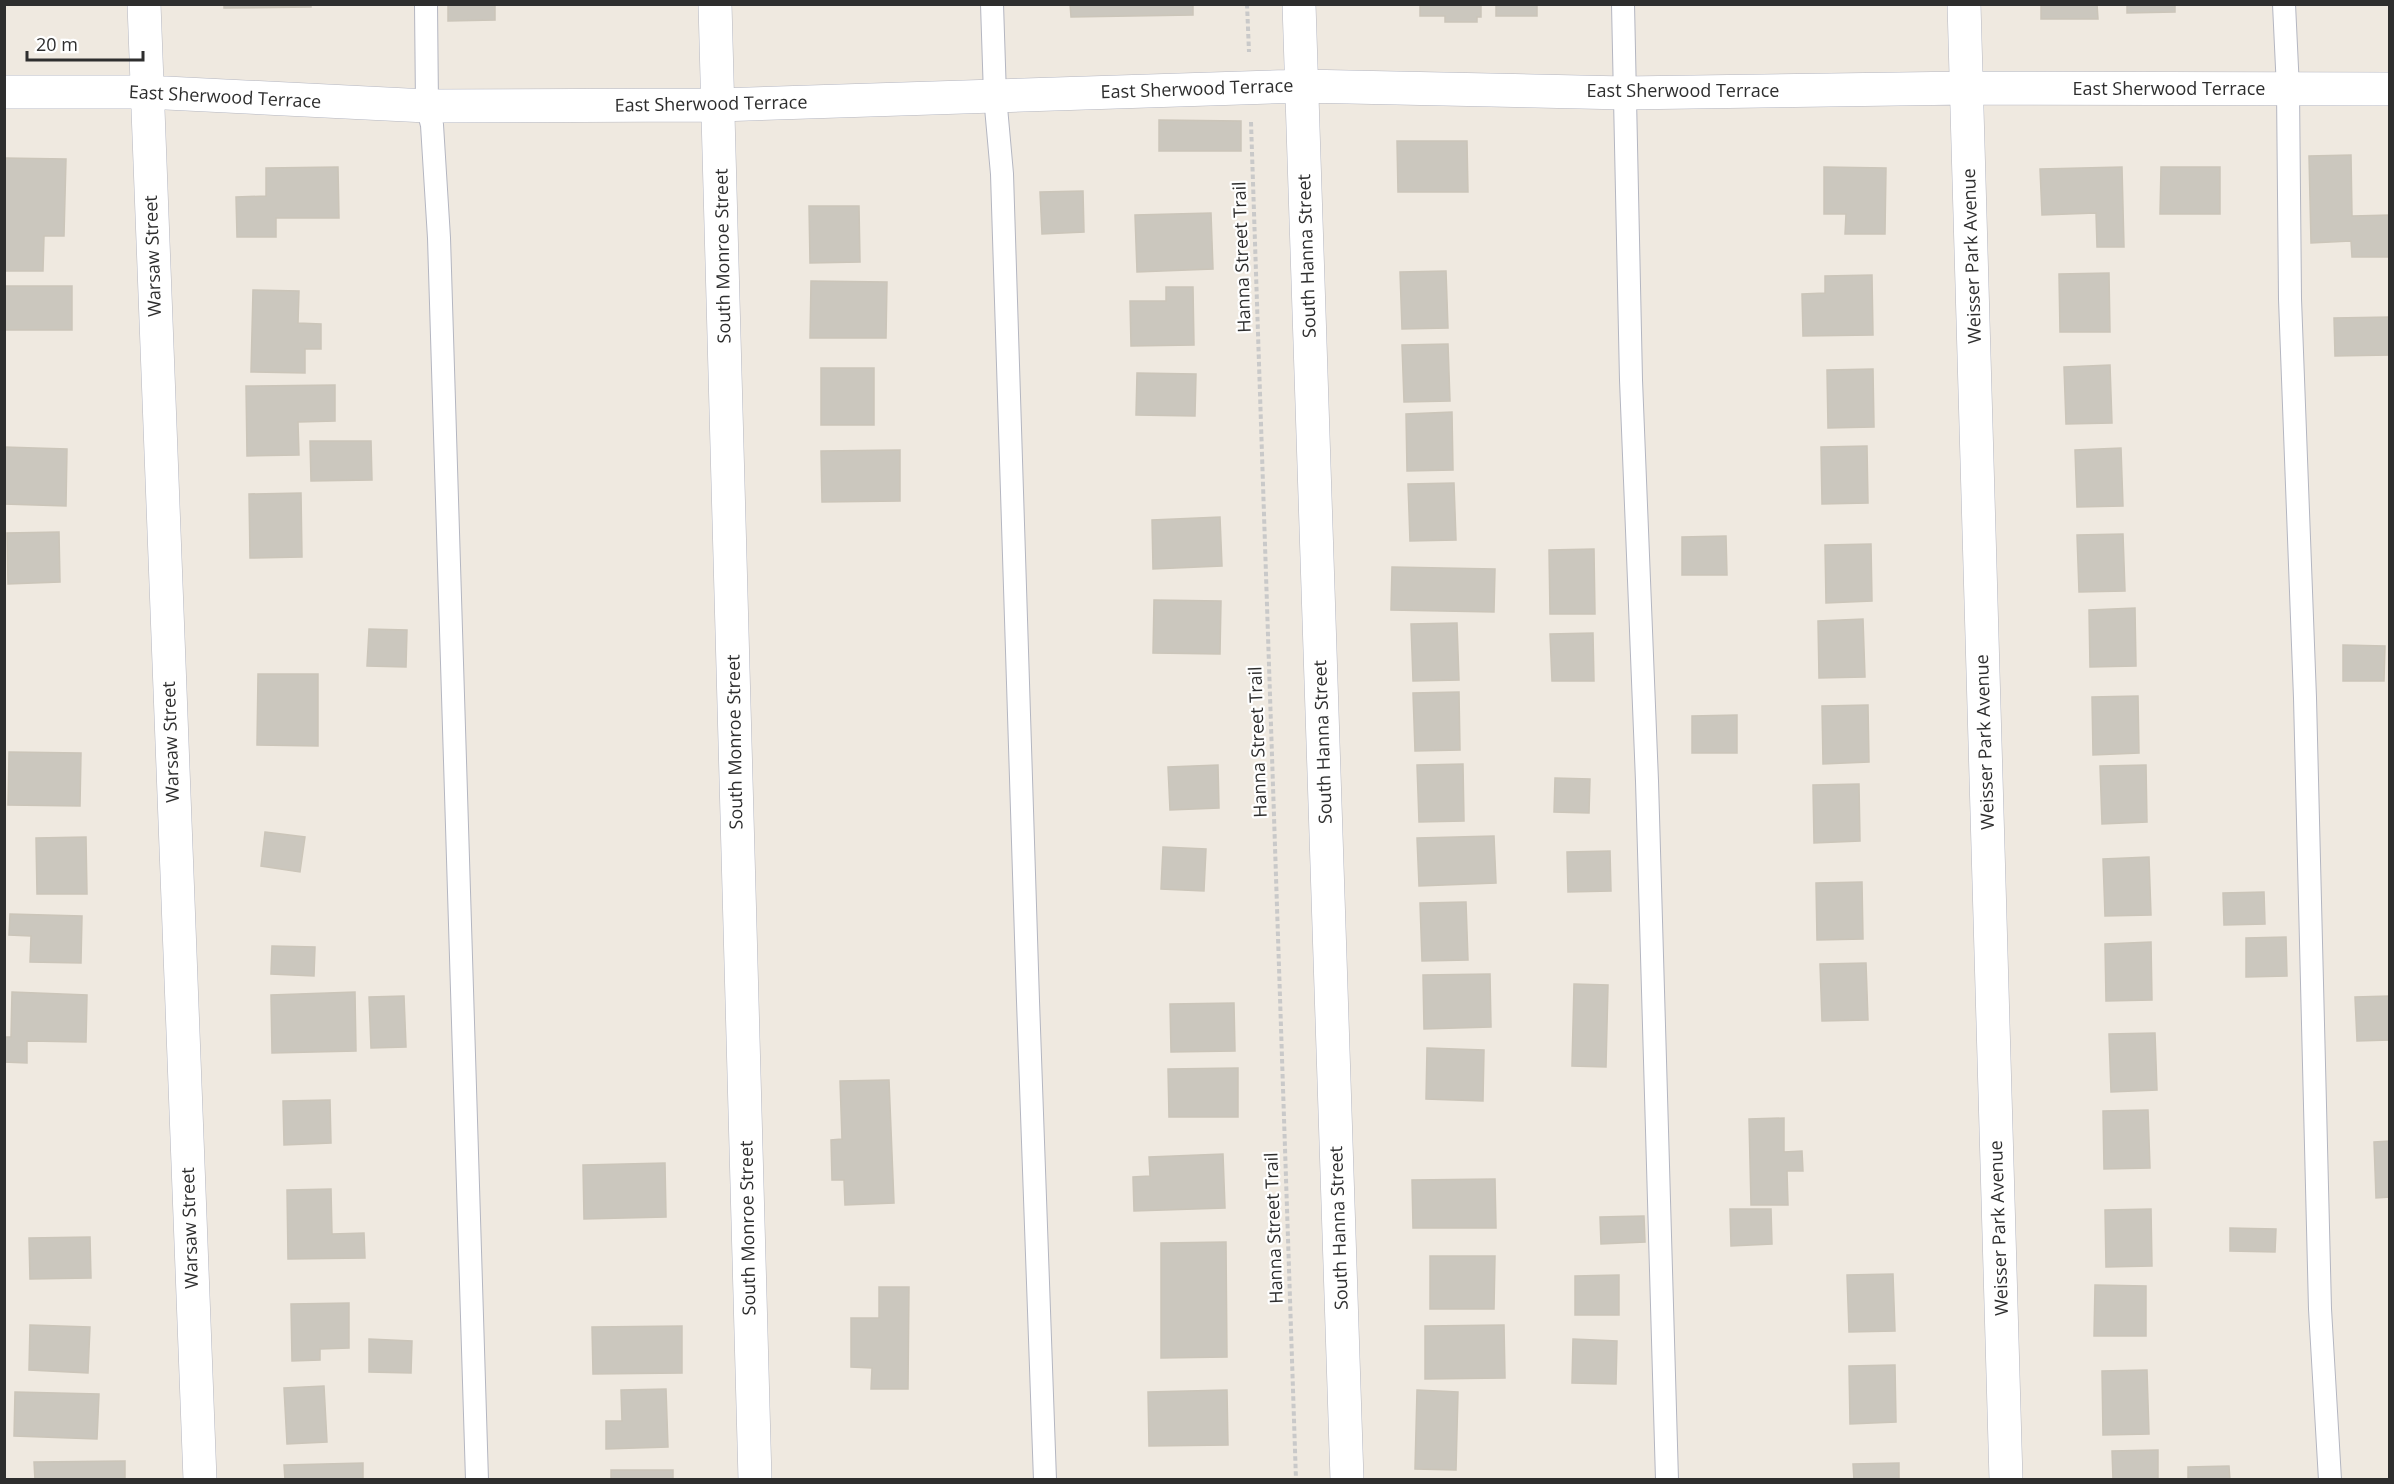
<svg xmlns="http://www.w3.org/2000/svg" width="2394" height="1484" font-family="'Open Sans',sans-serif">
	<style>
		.building { fill: #cbc7be; stroke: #cbc5b9; stroke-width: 1.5 }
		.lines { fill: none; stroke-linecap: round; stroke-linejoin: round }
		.service-casing { stroke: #b4b6c1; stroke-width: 24 }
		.minor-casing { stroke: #b4b6c1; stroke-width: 34 }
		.path { stroke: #c9c9c9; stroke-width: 4; stroke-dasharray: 4.5 3; stroke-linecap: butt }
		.service { stroke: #fff; stroke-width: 22 }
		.minor { stroke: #fff; stroke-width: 33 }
		.labels { text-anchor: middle; stroke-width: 4.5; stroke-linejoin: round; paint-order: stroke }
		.street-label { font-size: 18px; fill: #2e2e2e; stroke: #fff }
	</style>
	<rect width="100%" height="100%" fill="#efe9e0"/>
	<path class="building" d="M 224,4 L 311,4 L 311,7 L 224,8 Z
		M 448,4 L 495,4 L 495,20 L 448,21 Z
		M 1070,4 L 1193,4 L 1193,15 L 1071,17 Z
		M 1420,4 L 1537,4 L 1537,16 L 1496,16 L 1496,5 L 1481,5 L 1481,17 L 1477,17 L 1477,22 L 1445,22 L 1445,16 L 1420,16 Z
		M 2041,4 L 2097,4 L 2098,19 L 2041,19 Z
		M 2127,4 L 2175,4 L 2175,12 L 2127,13 Z
		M 1159,120 L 1241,121 L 1241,151 L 1159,151 Z
		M 1397,141 L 1467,141 L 1468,192 L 1398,192 Z
		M 2351,155 L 2352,216 L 2390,215 L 2390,257 L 2352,257 L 2351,241 L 2311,243 L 2309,156 Z
		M 4,158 L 66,159 L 64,236 L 44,236 L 43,271 L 4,271 Z
		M 338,167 L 339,218 L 276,218 L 276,237 L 237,237 L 236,197 L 266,196 L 266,168 Z
		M 1824,167 L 1886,168 L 1885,234 L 1845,234 L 1846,214 L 1824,214 Z
		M 2122,167 L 2124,247 L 2097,247 L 2096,213 L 2042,215 L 2040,169 Z
		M 2161,167 L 2220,167 L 2220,214 L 2160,214 Z
		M 1083,191 L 1084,232 L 1042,234 L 1040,192 Z
		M 809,206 L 859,206 L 860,262 L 810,263 Z
		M 1211,213 L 1213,269 L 1137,272 L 1135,215 Z
		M 1446,271 L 1448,328 L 1402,329 L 1400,272 Z
		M 2109,273 L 2110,332 L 2060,332 L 2059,274 Z
		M 1872,275 L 1873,335 L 1803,336 L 1802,294 L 1825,293 L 1825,276 Z
		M 811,281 L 887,282 L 886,338 L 810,338 Z
		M 4,286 L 72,286 L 72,330 L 4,330 Z
		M 1166,287 L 1193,287 L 1194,345 L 1131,346 L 1130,301 L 1166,301 Z
		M 253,290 L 299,291 L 298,323 L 321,324 L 321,349 L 305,349 L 305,373 L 251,372 Z
		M 2390,317 L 2390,355 L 2335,356 L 2334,318 Z
		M 1448,344 L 1450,401 L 1404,402 L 1402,345 Z
		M 2110,365 L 2112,423 L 2066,424 L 2064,367 Z
		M 821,368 L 874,368 L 874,425 L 821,425 Z
		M 1873,369 L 1874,427 L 1828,428 L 1827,370 Z
		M 1137,373 L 1196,374 L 1195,416 L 1136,415 Z
		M 335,385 L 335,421 L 298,422 L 299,455 L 247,456 L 246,386 Z
		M 1452,412 L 1453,470 L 1407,471 L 1406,414 Z
		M 310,441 L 371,441 L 372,480 L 311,481 Z
		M 1867,446 L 1868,503 L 1822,504 L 1821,447 Z
		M 4,447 L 67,449 L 66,506 L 4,504 Z
		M 2121,448 L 2123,506 L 2077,507 L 2075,450 Z
		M 900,450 L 900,501 L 822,502 L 821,451 Z
		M 1454,483 L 1456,540 L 1410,541 L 1408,484 Z
		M 301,493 L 302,557 L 250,558 L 249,494 Z
		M 1220,517 L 1222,566 L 1153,569 L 1152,520 Z
		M 59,532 L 60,582 L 8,584 L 7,533 Z
		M 2123,534 L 2125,591 L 2079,592 L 2077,535 Z
		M 1726,536 L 1727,575 L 1682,575 L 1682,537 Z
		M 1871,544 L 1872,601 L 1826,603 L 1825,545 Z
		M 1594,549 L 1595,614 L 1550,614 L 1549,550 Z
		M 1392,567 L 1495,569 L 1494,612 L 1391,610 Z
		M 1154,600 L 1221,601 L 1220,654 L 1153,653 Z
		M 2135,608 L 2136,666 L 2090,667 L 2089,610 Z
		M 1863,619 L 1865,677 L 1819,678 L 1818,621 Z
		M 1457,623 L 1459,680 L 1413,681 L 1411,624 Z
		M 369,629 L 407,630 L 406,667 L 367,666 Z
		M 1593,633 L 1594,681 L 1552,681 L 1550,634 Z
		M 2343,645 L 2385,646 L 2384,681 L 2343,681 Z
		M 258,674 L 318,674 L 318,746 L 257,745 Z
		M 1459,692 L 1460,750 L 1415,751 L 1413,693 Z
		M 2138,696 L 2139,753 L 2093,755 L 2092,697 Z
		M 1868,705 L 1869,762 L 1823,764 L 1822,706 Z
		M 1737,715 L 1737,753 L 1692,753 L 1692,716 Z
		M 9,752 L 81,753 L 80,806 L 8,805 Z
		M 1463,764 L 1464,821 L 1419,822 L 1417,765 Z
		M 1218,765 L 1219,808 L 1170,810 L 1168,767 Z
		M 2146,765 L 2147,822 L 2102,824 L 2100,766 Z
		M 1555,778 L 1590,779 L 1589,813 L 1554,812 Z
		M 1859,784 L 1860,841 L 1814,843 L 1813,785 Z
		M 265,832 L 305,837 L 300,872 L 261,866 Z
		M 1494,836 L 1496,883 L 1419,886 L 1417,838 Z
		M 86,837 L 87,894 L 37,894 L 36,838 Z
		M 1163,847 L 1206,849 L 1204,891 L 1161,889 Z
		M 1610,851 L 1611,891 L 1568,892 L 1567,852 Z
		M 2149,857 L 2151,915 L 2105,916 L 2103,859 Z
		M 1862,882 L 1863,939 L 1817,940 L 1816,883 Z
		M 2264,892 L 2265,924 L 2224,925 L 2223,893 Z
		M 1466,902 L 1468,960 L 1422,961 L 1420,903 Z
		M 10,914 L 82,916 L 81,963 L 30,962 L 31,936 L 9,935 Z
		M 2286,937 L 2287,976 L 2246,977 L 2246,938 Z
		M 2151,942 L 2152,1000 L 2106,1001 L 2105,944 Z
		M 272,946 L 315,947 L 314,976 L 271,974 Z
		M 1866,963 L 1868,1020 L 1822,1021 L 1820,964 Z
		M 1490,974 L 1491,1027 L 1424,1029 L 1423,975 Z
		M 1574,984 L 1608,985 L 1606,1067 L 1572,1066 Z
		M 12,992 L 87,995 L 86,1042 L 27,1041 L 27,1063 L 4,1062 L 4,1037 L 11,1037 Z
		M 355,992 L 356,1051 L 272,1053 L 271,995 Z
		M 404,996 L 406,1047 L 371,1048 L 369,997 Z
		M 2390,996 L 2390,1040 L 2357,1041 L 2355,997 Z
		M 1234,1003 L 1235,1051 L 1171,1052 L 1170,1004 Z
		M 2155,1033 L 2157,1090 L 2111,1092 L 2109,1034 Z
		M 1427,1048 L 1484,1050 L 1483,1101 L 1426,1099 Z
		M 1238,1068 L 1238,1117 L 1169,1117 L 1168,1069 Z
		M 889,1080 L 894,1203 L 845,1205 L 844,1180 L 832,1180 L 831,1140 L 842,1139 L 840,1081 Z
		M 330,1100 L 331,1143 L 284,1145 L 283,1101 Z
		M 2148,1110 L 2150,1168 L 2104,1169 L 2103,1111 Z
		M 1784,1118 L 1784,1152 L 1802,1151 L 1803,1171 L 1787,1171 L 1788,1205 L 1751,1205 L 1749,1119 Z
		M 2390,1141 L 2390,1197 L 2376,1198 L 2374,1142 Z
		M 1223,1154 L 1225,1208 L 1134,1211 L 1133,1177 L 1150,1176 L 1149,1157 Z
		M 665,1163 L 666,1217 L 584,1219 L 583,1165 Z
		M 1495,1179 L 1496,1228 L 1413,1228 L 1412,1180 Z
		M 331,1189 L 332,1234 L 364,1233 L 365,1258 L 288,1259 L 287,1190 Z
		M 1730,1209 L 1771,1209 L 1772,1244 L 1731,1246 Z
		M 2151,1209 L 2152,1266 L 2106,1267 L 2105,1210 Z
		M 1644,1216 L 1645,1242 L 1601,1244 L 1600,1217 Z
		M 2230,1228 L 2276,1229 L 2275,1252 L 2230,1251 Z
		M 90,1237 L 91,1278 L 30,1279 L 29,1238 Z
		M 1226,1242 L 1227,1357 L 1161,1358 L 1161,1243 Z
		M 1430,1256 L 1495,1256 L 1494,1309 L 1430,1309 Z
		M 1893,1274 L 1895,1331 L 1849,1332 L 1847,1275 Z
		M 1619,1275 L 1619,1315 L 1575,1315 L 1575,1276 Z
		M 2095,1285 L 2146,1286 L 2146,1336 L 2094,1336 Z
		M 879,1287 L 909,1287 L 908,1389 L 871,1389 L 872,1368 L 851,1367 L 851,1318 L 879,1318 Z
		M 349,1303 L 349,1348 L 320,1349 L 320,1360 L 292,1361 L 291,1304 Z
		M 30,1325 L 90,1327 L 88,1373 L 29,1370 Z
		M 1504,1325 L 1505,1378 L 1425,1379 L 1425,1326 Z
		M 682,1326 L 682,1373 L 593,1374 L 592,1327 Z
		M 369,1339 L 412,1341 L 411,1373 L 369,1372 Z
		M 1573,1339 L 1617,1341 L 1616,1384 L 1572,1383 Z
		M 1895,1365 L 1896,1422 L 1850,1424 L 1849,1366 Z
		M 2147,1370 L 2149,1434 L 2103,1435 L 2102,1371 Z
		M 324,1386 L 327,1442 L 287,1444 L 284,1388 Z
		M 666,1389 L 668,1447 L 606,1449 L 606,1421 L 622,1421 L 621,1390 Z
		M 1227,1390 L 1228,1445 L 1149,1446 L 1148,1392 Z
		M 1417,1390 L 1458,1392 L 1456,1470 L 1415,1469 Z
		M 15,1392 L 99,1394 L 97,1439 L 14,1436 Z
		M 2158,1450 L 2158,1480 L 2113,1480 L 2112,1451 Z
		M 125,1461 L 125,1480 L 35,1480 L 34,1462 Z
		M 363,1463 L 363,1480 L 285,1480 L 284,1465 Z
		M 1899,1463 L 1899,1480 L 1854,1480 L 1853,1464 Z
		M 2229,1466 L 2230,1480 L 2188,1480 L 2188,1467 Z
		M 611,1470 L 673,1470 L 673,1480 L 611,1480 Z"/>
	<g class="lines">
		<defs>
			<path id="service" d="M 426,4 L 427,106 L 432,125 L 439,238 L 477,1480
				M 992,4 L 995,96 L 1002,174 L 1028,1001 L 1045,1480
				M 1623,4 L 1631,380 L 1647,781 L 1667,1480
				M 2284,4 L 2288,89 L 2290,299 L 2305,698 L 2320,1309 L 2330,1480"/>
			<path id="minor" d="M 144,4 L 200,1480
				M 715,4 L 755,1480
				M 1299,4 L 1347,1480
				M 1964,4 L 2006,1480
				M 4,92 L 146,92 L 427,106 L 719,105 L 1302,86 L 1625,93 L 1967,88 L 2390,89"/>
		</defs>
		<use href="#service" class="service-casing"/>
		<use href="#minor" class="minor-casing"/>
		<path class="path" d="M 1247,4 L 1249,52
			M 1251,122 L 1296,1480"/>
		<use href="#service" class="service"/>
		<use href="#minor" class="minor"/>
	</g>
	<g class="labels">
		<g class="street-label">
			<text transform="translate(1197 89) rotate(-2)" y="6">East Sherwood Terrace</text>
			<text x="2169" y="95">East Sherwood Terrace</text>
			<text x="1683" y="97">East Sherwood Terrace</text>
			<text transform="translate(225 97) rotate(3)" y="6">East Sherwood Terrace</text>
			<text transform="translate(711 104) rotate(-1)" y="6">East Sherwood Terrace</text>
			<text transform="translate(153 256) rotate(-92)" y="6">Warsaw Street</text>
			<text transform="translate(723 256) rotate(-91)" y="6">South Monroe Street</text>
			<text transform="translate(1307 256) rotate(-92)" y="6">South Hanna Street</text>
			<text transform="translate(1972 256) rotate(-92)" y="6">Weisser Park Avenue</text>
			<text transform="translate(1242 257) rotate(-92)" y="6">Hanna Street Trail</text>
			<text transform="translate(171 742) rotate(-92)" y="6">Warsaw Street</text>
			<text transform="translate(735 742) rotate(-91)" y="6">South Monroe Street</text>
			<text transform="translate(1258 742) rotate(-92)" y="6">Hanna Street Trail</text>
			<text transform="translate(1323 742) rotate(-92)" y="6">South Hanna Street</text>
			<text transform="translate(1985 742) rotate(-92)" y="6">Weisser Park Avenue</text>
			<text transform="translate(190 1228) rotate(-92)" y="6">Warsaw Street</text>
			<text transform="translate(748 1228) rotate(-91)" y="6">South Monroe Street</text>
			<text transform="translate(1274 1228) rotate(-92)" y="6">Hanna Street Trail</text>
			<text transform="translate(1339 1228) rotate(-92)" y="6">South Hanna Street</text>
			<text transform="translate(1999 1228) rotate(-92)" y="6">Weisser Park Avenue</text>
		</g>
	</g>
	<rect width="2394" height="1484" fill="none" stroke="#2e2e2e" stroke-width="12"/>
	<path d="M27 51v9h116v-9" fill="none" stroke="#2e2e2e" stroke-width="3"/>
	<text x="36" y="51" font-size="18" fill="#2e2e2e" stroke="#ffffff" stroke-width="4.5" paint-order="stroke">20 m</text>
</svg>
